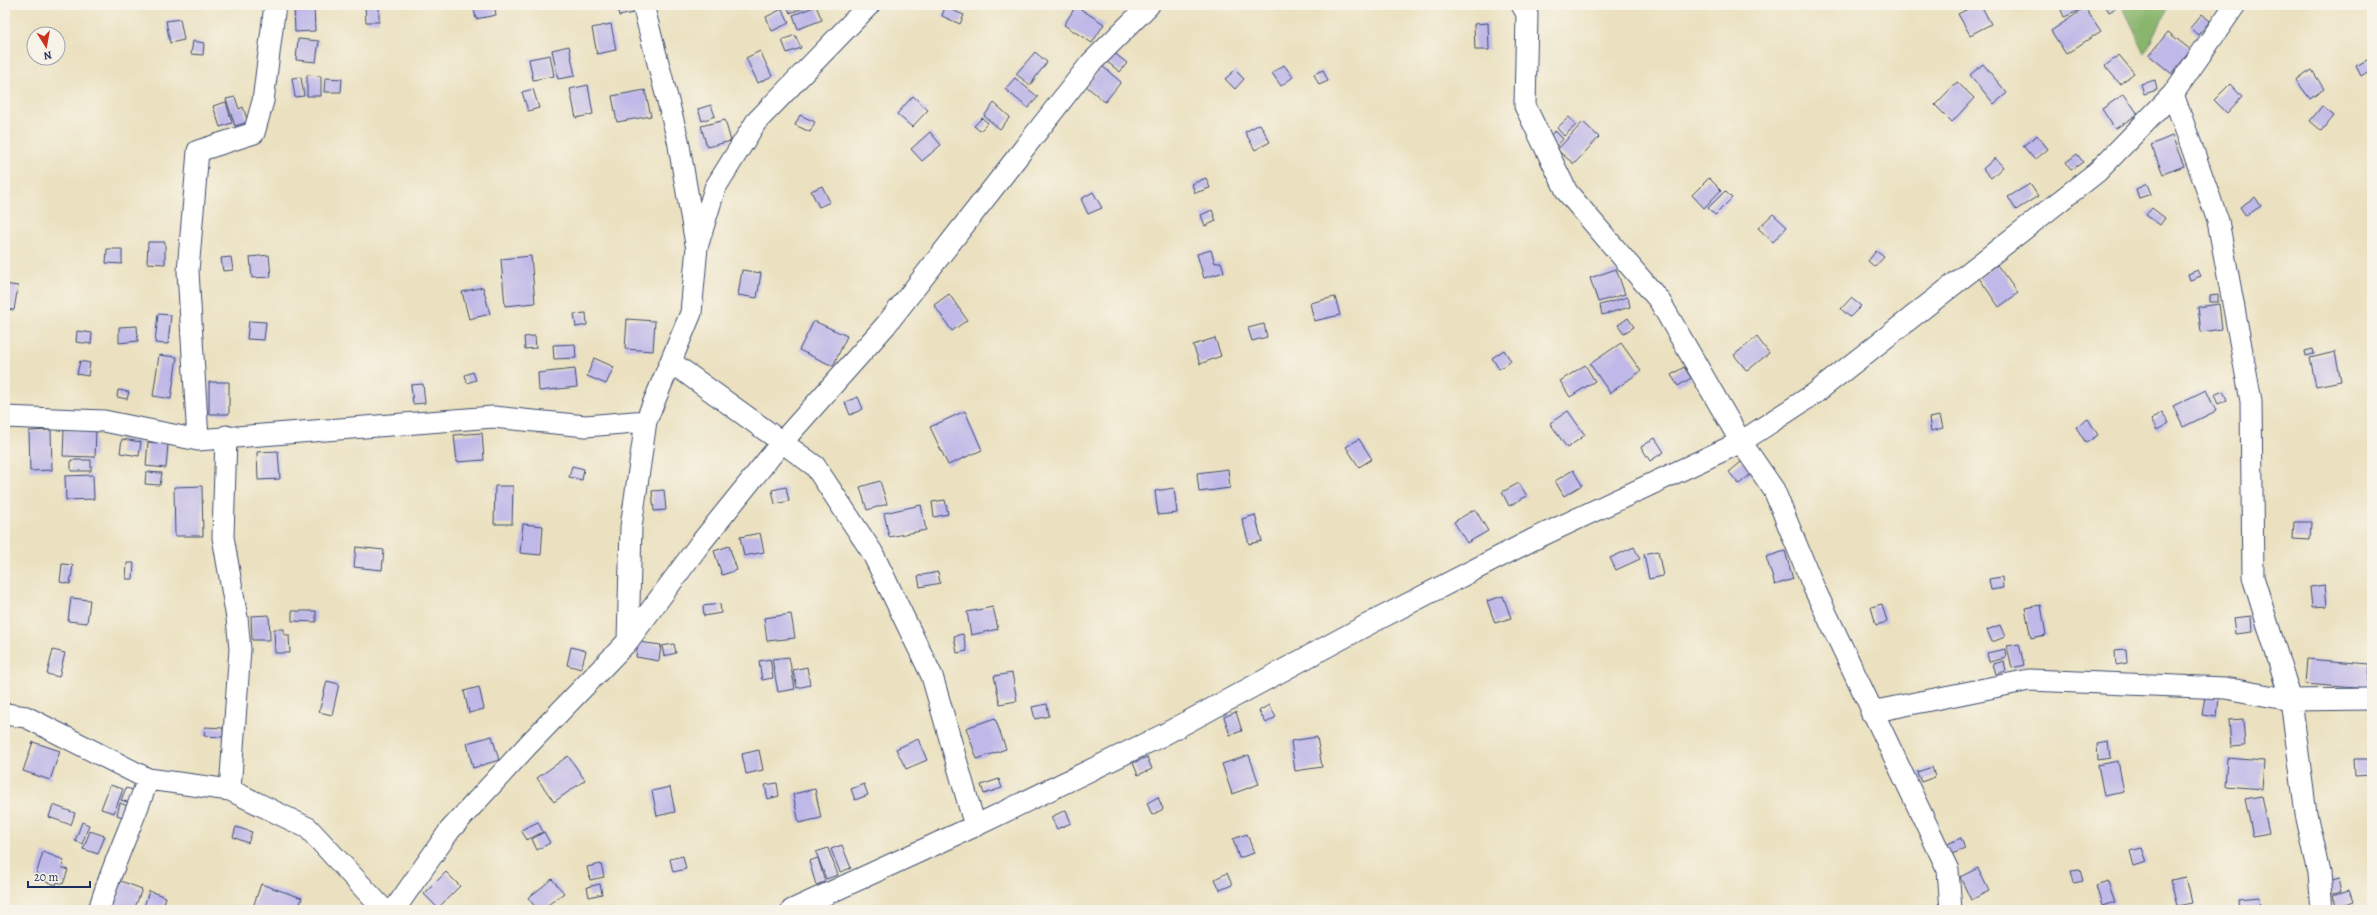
<svg xmlns="http://www.w3.org/2000/svg" width="2377" height="915" font-family="Alegreya,serif">
	<style>
		.forest { fill: #89b56c; stroke: #527265 }
		.building { fill: #bfb8e8 }
		.lines { fill: none; stroke-linecap: round; stroke-linejoin: round }
		.street-casing { stroke: #3a4a6d; stroke-width: 23 }
		.street { stroke: #fff; stroke-width: 21 }
	</style>
	<rect width="100%" height="100%" fill="#f7f3e8"/>
	<filter id="ink" filterUnits="userSpaceOnUse"><feTurbulence type="fractalNoise" baseFrequency=".025" numOctaves="2"/><feDisplacementMap in="SourceGraphic" scale="8" xChannelSelector="R" yChannelSelector="G"/><feConvolveMatrix kernelMatrix="1 2 1 2 8 2 1 2 1" color-interpolation-filters="sRGB"/></filter>
	<filter id="wash" filterUnits="userSpaceOnUse"><feTurbulence type="fractalNoise" baseFrequency=".012" numOctaves="4" result="noise"/><feDisplacementMap in="SourceGraphic" scale="16" xChannelSelector="R" yChannelSelector="G"/><feGaussianBlur stdDeviation="0.9" result="paint"/><feColorMatrix in="noise" values="0 0 0 0 0 0 0 0 0 0 0 0 0 0 0 0 0 1.4 0 .05"/><feComposite in="paint" operator="in"/></filter>
	<g filter="url(#wash)">
		<rect width="100%" height="100%" fill="#ebe1c0"/>
		<path class="forest" d="M 2122,5 L 2169,5 L 2145,53 Z"/>
		<g id="blocks">
			<path class="building" d="M 294,5 L 314,5 L 315,31 L 295,32 Z
				M 365,5 L 379,5 L 379,22 L 366,22 Z
				M 494,5 L 496,15 L 476,19 L 474,8 Z
				M 625,5 L 637,5 L 638,12 L 619,16 L 617,6 Z
				M 787,5 L 805,5 L 806,7 L 790,13 Z
				M 1976,5 L 1981,5 L 1991,24 L 1970,35 L 1958,14 Z
				M 2059,5 L 2079,5 L 2081,10 L 2064,17 Z
				M 2105,5 L 2120,5 L 2120,6 L 2109,12 Z
				M 816,6 L 822,20 L 798,29 L 793,15 Z
				M 1076,6 L 1104,24 L 1092,43 L 1064,25 Z
				M 945,7 L 964,15 L 960,24 L 942,16 Z
				M 2085,8 L 2101,31 L 2066,54 L 2051,31 Z
				M 782,9 L 789,23 L 772,31 L 766,17 Z
				M 2202,14 L 2210,21 L 2198,35 L 2190,28 Z
				M 180,19 L 184,40 L 170,43 L 166,21 Z
				M 1488,23 L 1489,50 L 1475,50 L 1474,24 Z
				M 611,24 L 616,50 L 597,54 L 592,28 Z
				M 2168,32 L 2191,50 L 2172,74 L 2149,55 Z
				M 795,35 L 801,48 L 787,53 L 782,40 Z
				M 298,39 L 319,41 L 316,62 L 296,60 Z
				M 193,41 L 204,43 L 203,55 L 191,54 Z
				M 569,46 L 575,76 L 558,79 L 552,50 Z
				M 760,51 L 772,76 L 758,83 L 746,58 Z
				M 1035,52 L 1047,62 L 1030,85 L 1016,74 Z
				M 1113,52 L 1127,63 L 1120,72 L 1106,61 Z
				M 550,55 L 554,76 L 533,80 L 529,59 Z
				M 2119,55 L 2134,73 L 2120,84 L 2105,66 Z
				M 2367,60 L 2372,69 L 2361,76 L 2356,66 Z
				M 1983,64 L 2007,93 L 1994,104 L 1970,75 Z
				M 1284,65 L 1293,77 L 1281,86 L 1272,73 Z
				M 1102,66 L 1121,82 L 1105,102 L 1086,86 Z
				M 1235,70 L 1244,79 L 1235,89 L 1225,79 Z
				M 1323,70 L 1328,81 L 1319,85 L 1314,74 Z
				M 2312,70 L 2324,89 L 2310,99 L 2296,80 Z
				M 307,75 L 321,76 L 321,96 L 307,96 Z
				M 301,77 L 304,96 L 295,97 L 292,78 Z
				M 325,78 L 342,79 L 341,92 L 324,92 Z
				M 1015,78 L 1038,97 L 1028,108 L 1005,89 Z
				M 2155,80 L 2157,90 L 2144,94 L 2141,84 Z
				M 1957,82 L 1974,98 L 1952,122 L 1935,105 Z
				M 2230,84 L 2242,97 L 2227,113 L 2214,100 Z
				M 588,85 L 593,114 L 576,118 L 570,89 Z
				M 533,89 L 539,108 L 528,111 L 522,92 Z
				M 645,90 L 651,116 L 617,122 L 612,96 Z
				M 2124,94 L 2138,114 L 2115,129 L 2102,109 Z
				M 913,96 L 928,110 L 912,127 L 897,114 Z
				M 235,97 L 239,109 L 243,107 L 248,122 L 235,126 L 226,99 Z
				M 226,102 L 232,123 L 220,127 L 213,106 Z
				M 994,103 L 1010,117 L 1000,129 L 984,116 Z
				M 711,105 L 715,116 L 702,121 L 698,109 Z
				M 2322,106 L 2334,116 L 2322,131 L 2310,121 Z
				M 800,115 L 815,122 L 810,132 L 795,125 Z
				M 1569,117 L 1576,125 L 1564,136 L 1557,128 Z
				M 982,118 L 988,123 L 980,131 L 974,126 Z
				M 725,120 L 731,141 L 707,147 L 701,126 Z
				M 1583,122 L 1599,137 L 1574,164 L 1557,150 Z
				M 1260,124 L 1270,142 L 1255,150 L 1245,132 Z
				M 1555,131 L 1563,139 L 1556,147 L 1547,139 Z
				M 930,132 L 941,145 L 922,161 L 911,149 Z
				M 2037,135 L 2048,149 L 2035,160 L 2023,146 Z
				M 2172,136 L 2184,166 L 2163,174 L 2151,145 Z
				M 2077,154 L 2083,162 L 2071,170 L 2066,162 Z
				M 1995,158 L 2003,167 L 1991,178 L 1983,169 Z
				M 1206,178 L 1210,188 L 1195,193 L 1192,184 Z
				M 1709,178 L 1721,190 L 1704,208 L 1692,195 Z
				M 2030,184 L 2038,196 L 2016,210 L 2008,197 Z
				M 2147,184 L 2151,194 L 2139,198 L 2136,189 Z
				M 822,186 L 830,202 L 819,207 L 811,191 Z
				M 1725,191 L 1732,198 L 1715,215 L 1708,208 Z
				M 1093,192 L 1102,208 L 1088,214 L 1081,199 Z
				M 2255,197 L 2261,206 L 2246,216 L 2240,207 Z
				M 2152,208 L 2165,218 L 2160,225 L 2146,215 Z
				M 1212,210 L 1216,221 L 1205,226 L 1201,215 Z
				M 1773,214 L 1787,227 L 1773,242 L 1758,228 Z
				M 148,242 L 165,242 L 165,264 L 147,263 Z
				M 107,249 L 122,249 L 122,264 L 106,263 Z
				M 1211,250 L 1215,263 L 1221,262 L 1224,272 L 1204,278 L 1197,254 Z
				M 1876,251 L 1884,257 L 1875,267 L 1868,261 Z
				M 269,255 L 271,277 L 252,278 L 250,257 Z
				M 531,256 L 535,303 L 505,306 L 501,259 Z
				M 231,257 L 233,270 L 223,271 L 221,258 Z
				M 1997,265 L 2018,293 L 1999,307 L 1979,278 Z
				M 1616,269 L 1625,294 L 1598,302 L 1590,278 Z
				M 742,270 L 761,273 L 757,298 L 738,295 Z
				M 2198,270 L 2201,276 L 2190,280 L 2188,274 Z
				M 5,284 L 18,286 L 14,310 L 5,309 Z
				M 483,287 L 490,314 L 469,319 L 462,292 Z
				M 949,294 L 967,320 L 952,331 L 934,305 Z
				M 2218,295 L 2218,302 L 2210,302 L 2210,296 Z
				M 1335,297 L 1340,315 L 1314,321 L 1310,303 Z
				M 1628,297 L 1630,307 L 1602,315 L 1600,305 Z
				M 1851,298 L 1861,306 L 1850,317 L 1841,309 Z
				M 2219,304 L 2222,329 L 2201,332 L 2198,307 Z
				M 586,313 L 587,325 L 576,327 L 574,314 Z
				M 158,314 L 171,315 L 168,344 L 155,343 Z
				M 1628,318 L 1634,327 L 1624,333 L 1618,325 Z
				M 627,319 L 655,321 L 653,351 L 625,349 Z
				M 249,321 L 266,322 L 264,340 L 247,339 Z
				M 814,321 L 847,336 L 833,366 L 799,350 Z
				M 1264,324 L 1267,337 L 1252,341 L 1248,328 Z
				M 137,326 L 138,341 L 119,343 L 119,327 Z
				M 77,331 L 92,333 L 91,344 L 76,342 Z
				M 535,336 L 536,348 L 525,349 L 524,337 Z
				M 1757,337 L 1769,353 L 1747,371 L 1734,355 Z
				M 1215,338 L 1221,356 L 1200,364 L 1193,345 Z
				M 1621,343 L 1641,371 L 1610,393 L 1590,364 Z
				M 575,344 L 576,358 L 554,359 L 553,345 Z
				M 2313,349 L 2314,354 L 2306,356 L 2305,351 Z
				M 1504,350 L 1511,361 L 1499,369 L 1492,358 Z
				M 2335,352 L 2341,381 L 2316,386 L 2310,358 Z
				M 159,355 L 177,357 L 171,399 L 153,396 Z
				M 594,358 L 614,367 L 606,384 L 587,376 Z
				M 80,361 L 90,363 L 88,376 L 77,374 Z
				M 1585,365 L 1595,381 L 1570,397 L 1560,381 Z
				M 1684,367 L 1691,378 L 1678,386 L 1671,375 Z
				M 575,369 L 577,387 L 539,391 L 538,373 Z
				M 473,372 L 476,380 L 467,383 L 465,375 Z
				M 209,382 L 229,382 L 229,414 L 209,414 Z
				M 423,384 L 425,403 L 413,404 L 411,385 Z
				M 118,390 L 129,392 L 127,399 L 117,397 Z
				M 2206,390 L 2216,411 L 2183,427 L 2173,406 Z
				M 2223,391 L 2227,400 L 2218,404 L 2214,395 Z
				M 858,397 L 863,409 L 850,415 L 845,402 Z
				M 965,411 L 982,450 L 948,465 L 930,427 Z
				M 1568,411 L 1585,435 L 1567,448 L 1550,423 Z
				M 2162,412 L 2169,423 L 2157,430 L 2151,420 Z
				M 1940,416 L 1943,428 L 1931,431 L 1929,418 Z
				M 2088,419 L 2098,435 L 2086,443 L 2076,427 Z
				M 51,430 L 52,470 L 30,471 L 29,431 Z
				M 64,430 L 96,430 L 95,457 L 63,456 Z
				M 482,433 L 484,460 L 457,462 L 454,435 Z
				M 1655,438 L 1664,452 L 1650,461 L 1641,447 Z
				M 122,439 L 141,442 L 139,456 L 120,453 Z
				M 1359,439 L 1372,459 L 1359,467 L 1346,447 Z
				M 148,442 L 168,444 L 166,468 L 146,466 Z
				M 278,451 L 280,479 L 258,480 L 257,452 Z
				M 1746,458 L 1756,470 L 1739,484 L 1729,472 Z
				M 71,460 L 91,460 L 91,471 L 71,471 Z
				M 572,466 L 584,469 L 582,480 L 569,477 Z
				M 1228,469 L 1230,488 L 1199,492 L 1197,473 Z
				M 1573,470 L 1582,485 L 1564,496 L 1555,481 Z
				M 146,472 L 162,473 L 160,485 L 145,484 Z
				M 93,475 L 94,499 L 66,500 L 65,476 Z
				M 880,481 L 887,504 L 867,510 L 860,487 Z
				M 1519,483 L 1527,496 L 1509,506 L 1502,492 Z
				M 202,486 L 203,536 L 175,536 L 174,487 Z
				M 495,486 L 513,486 L 512,524 L 494,524 Z
				M 786,487 L 789,501 L 775,504 L 772,490 Z
				M 1174,488 L 1177,513 L 1158,515 L 1155,491 Z
				M 664,490 L 666,510 L 654,511 L 652,491 Z
				M 945,500 L 948,514 L 934,517 L 932,502 Z
				M 921,505 L 926,530 L 889,537 L 884,513 Z
				M 1475,509 L 1488,531 L 1467,543 L 1454,522 Z
				M 1255,515 L 1262,541 L 1249,544 L 1242,519 Z
				M 2294,522 L 2311,522 L 2310,540 L 2293,539 Z
				M 523,524 L 543,526 L 541,555 L 520,553 Z
				M 760,533 L 764,552 L 744,556 L 740,537 Z
				M 729,546 L 737,570 L 722,575 L 714,551 Z
				M 356,547 L 384,550 L 382,570 L 354,567 Z
				M 1634,547 L 1640,559 L 1616,570 L 1610,558 Z
				M 1658,551 L 1663,576 L 1649,579 L 1644,554 Z
				M 1785,551 L 1793,579 L 1775,585 L 1766,557 Z
				M 127,563 L 134,563 L 133,579 L 126,579 Z
				M 62,564 L 73,565 L 70,584 L 60,582 Z
				M 938,572 L 940,583 L 920,587 L 918,576 Z
				M 2002,577 L 2003,588 L 1991,590 L 1989,579 Z
				M 2325,585 L 2327,606 L 2312,607 L 2310,587 Z
				M 1503,596 L 1511,618 L 1495,623 L 1487,601 Z
				M 71,598 L 90,600 L 87,623 L 68,621 Z
				M 720,604 L 721,613 L 704,616 L 703,606 Z
				M 1882,604 L 1887,622 L 1876,625 L 1871,607 Z
				M 2041,605 L 2046,635 L 2031,638 L 2025,608 Z
				M 993,607 L 998,629 L 971,635 L 967,612 Z
				M 292,611 L 316,611 L 316,622 L 292,621 Z
				M 791,614 L 795,638 L 767,641 L 764,618 Z
				M 269,615 L 270,640 L 252,640 L 251,616 Z
				M 2251,616 L 2252,632 L 2235,634 L 2233,618 Z
				M 2000,625 L 2005,637 L 1992,642 L 1987,630 Z
				M 274,629 L 284,629 L 284,635 L 289,635 L 290,653 L 275,653 Z
				M 963,634 L 967,651 L 957,653 L 954,636 Z
				M 638,642 L 661,645 L 659,661 L 636,657 Z
				M 674,644 L 676,653 L 664,656 L 662,646 Z
				M 2019,644 L 2024,665 L 2012,668 L 2007,646 Z
				M 571,647 L 586,651 L 581,669 L 567,665 Z
				M 2005,649 L 2006,658 L 1989,662 L 1987,653 Z
				M 2126,649 L 2127,663 L 2116,665 L 2115,650 Z
				M 53,650 L 65,653 L 59,677 L 47,674 Z
				M 789,657 L 795,689 L 778,692 L 772,659 Z
				M 770,659 L 773,678 L 762,680 L 759,661 Z
				M 2307,659 L 2370,664 L 2368,689 L 2305,684 Z
				M 2004,661 L 2006,671 L 1996,674 L 1993,664 Z
				M 807,667 L 810,685 L 797,688 L 793,670 Z
				M 1012,673 L 1017,701 L 1000,704 L 994,676 Z
				M 327,681 L 339,684 L 332,715 L 319,712 Z
				M 479,687 L 484,709 L 469,713 L 464,691 Z
				M 2205,696 L 2219,698 L 2217,717 L 2202,715 Z
				M 1047,704 L 1049,716 L 1035,719 L 1032,707 Z
				M 1269,705 L 1276,717 L 1266,723 L 1259,711 Z
				M 1236,712 L 1242,731 L 1230,735 L 1224,717 Z
				M 995,718 L 1006,749 L 977,759 L 966,728 Z
				M 2243,719 L 2245,746 L 2231,747 L 2229,720 Z
				M 205,727 L 223,728 L 223,737 L 204,736 Z
				M 492,736 L 499,760 L 473,768 L 467,743 Z
				M 1317,737 L 1322,767 L 1295,771 L 1291,741 Z
				M 918,739 L 927,760 L 906,769 L 896,749 Z
				M 33,742 L 60,751 L 50,780 L 23,771 Z
				M 2108,742 L 2110,758 L 2098,760 L 2097,744 Z
				M 759,750 L 763,770 L 746,774 L 742,754 Z
				M 1249,755 L 1259,784 L 1232,794 L 1222,764 Z
				M 568,756 L 585,780 L 554,802 L 537,778 Z
				M 1147,757 L 1152,769 L 1138,775 L 1133,763 Z
				M 2227,758 L 2264,761 L 2262,789 L 2225,786 Z
				M 2354,759 L 2371,759 L 2372,775 L 2355,776 Z
				M 2118,761 L 2124,792 L 2104,796 L 2098,765 Z
				M 1932,767 L 1935,777 L 1921,782 L 1917,772 Z
				M 999,779 L 1002,788 L 984,794 L 981,785 Z
				M 777,783 L 779,796 L 768,799 L 765,785 Z
				M 864,784 L 868,795 L 855,800 L 851,789 Z
				M 110,785 L 123,789 L 114,813 L 101,809 Z
				M 670,787 L 675,812 L 657,816 L 652,791 Z
				M 126,788 L 140,792 L 136,805 L 121,800 Z
				M 815,789 L 821,818 L 799,823 L 793,794 Z
				M 2261,796 L 2269,833 L 2253,836 L 2245,799 Z
				M 1158,797 L 1163,809 L 1152,815 L 1147,803 Z
				M 120,803 L 135,809 L 131,820 L 117,815 Z
				M 53,805 L 75,813 L 71,825 L 49,817 Z
				M 1066,810 L 1071,823 L 1057,829 L 1051,817 Z
				M 82,822 L 89,825 L 82,844 L 75,841 Z
				M 538,822 L 543,832 L 527,840 L 521,830 Z
				M 236,827 L 252,832 L 248,843 L 233,837 Z
				M 90,831 L 105,836 L 98,854 L 83,849 Z
				M 544,832 L 550,843 L 537,850 L 532,839 Z
				M 1247,834 L 1254,853 L 1239,858 L 1233,839 Z
				M 1961,838 L 1965,849 L 1949,855 L 1945,845 Z
				M 842,845 L 851,868 L 840,872 L 831,849 Z
				M 828,848 L 838,875 L 826,879 L 816,852 Z
				M 2142,848 L 2147,862 L 2134,866 L 2130,851 Z
				M 43,852 L 64,860 L 62,868 L 68,870 L 63,884 L 57,882 L 56,885 L 35,878 Z
				M 683,856 L 686,869 L 673,872 L 670,859 Z
				M 818,858 L 825,882 L 816,885 L 809,861 Z
				M 601,864 L 604,877 L 590,880 L 587,867 Z
				M 1978,868 L 1989,891 L 1971,900 L 1960,877 Z
				M 2080,870 L 2083,881 L 2074,883 L 2071,871 Z
				M 446,872 L 460,886 L 438,908 L 424,894 Z
				M 1227,873 L 1232,885 L 1220,890 L 1215,879 Z
				M 2186,877 L 2192,903 L 2177,906 L 2171,880 Z
				M 552,879 L 564,893 L 541,910 L 538,910 L 528,898 Z
				M 2338,879 L 2341,891 L 2329,894 L 2326,882 Z
				M 118,880 L 142,889 L 134,910 L 107,910 Z
				M 2108,882 L 2115,902 L 2102,906 L 2096,886 Z
				M 261,884 L 302,898 L 298,910 L 252,910 Z
				M 600,884 L 602,894 L 589,897 L 587,887 Z
				M 2349,890 L 2353,902 L 2337,908 L 2333,895 Z
				M 149,891 L 166,897 L 162,910 L 143,910 Z
				M 2259,897 L 2260,910 L 2239,910 L 2238,899 Z"/>
		</g>
	</g>
	<g filter="url(#ink)">
		<use href="#blocks" fill-opacity="0" stroke="#3a4a6d" stroke-width="1"/>
		<g class="lines">
			<defs>
				<path id="street" d="M 643,5 L 678,140 L 696,244
					M 1522,5 L 1527,14 L 1525,106 L 1567,192 L 1659,300 L 1741,442 L 1774,490 L 1814,588 L 1948,870 L 1951,910
					M 2173,94 L 2218,221 L 2251,401 L 2253,577 L 2291,700 L 2306,814 L 2319,873 L 2322,910
					M 671,362 L 815,466 L 872,552 L 932,676 L 975,826
					M 5,417 L 104,421 L 198,440 L 493,417 L 586,426 L 646,421
					M 226,436 L 223,537 L 237,618 L 240,649 L 230,790
					M 198,440 L 188,271 L 198,151 L 254,133 L 263,101 L 275,5
					M 628,641 L 699,545 L 782,442 L 886,325 L 1090,64 L 1149,5
					M 1871,712 L 2029,680 L 2225,688 L 2291,700 L 2372,699
					M 5,714 L 26,717 L 148,779 L 230,790 L 308,828 L 384,910
					M 99,910 C 112,865 133,823 148,779
					M 394,910 L 450,830 L 528,745 L 628,641 L 631,527 L 646,421 L 691,313 L 697,247 L 715,188 L 756,122 L 869,5
					M 792,910 L 975,826 L 1163,735 L 1365,626 L 1532,540 L 1741,442 L 1814,394 L 2097,172 L 2173,94 L 2235,5"/>
			</defs>
			<use href="#street" class="street-casing"/>
			<use href="#street" class="street"/>
		</g>
	</g>
	<rect width="2377" height="915" fill="none" stroke="#f7f3e8" stroke-width="20"/>
	<g transform="translate(46 46) rotate(169)"><circle r="19" fill="#f7f3e8" stroke="#9fa5b1"/>
	<path d="M0-3L7 15L0 10L-7 15Z" fill="#c8321e"/>
	<text y="-6" font-size="11" font-weight="bold" text-anchor="middle" fill="#1b2f5e">N</text>
	</g>
	<path d="M28 881v6h62v-6" fill="none" stroke="#1b2f5e" stroke-width="2"/>
	<text x="34" y="881" font-size="12" fill="#1b2f5e" stroke="#f7f3e8" stroke-width="3" paint-order="stroke">20 m</text>
</svg>
